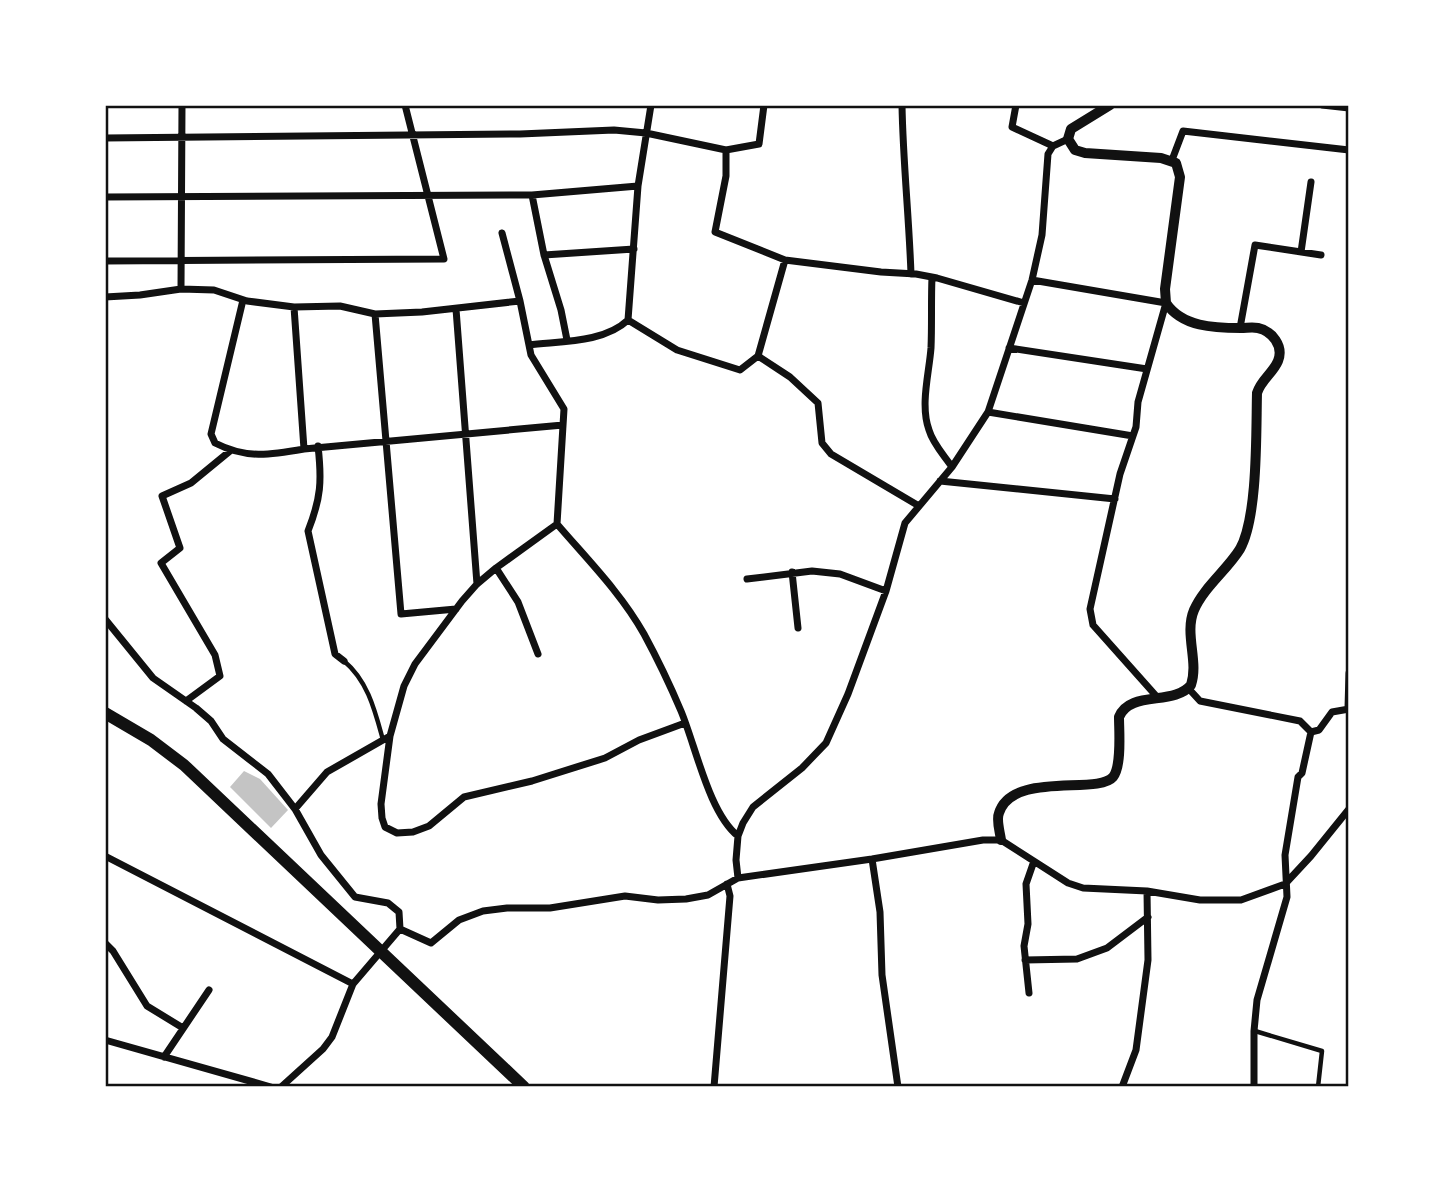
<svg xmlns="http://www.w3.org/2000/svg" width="1454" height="1192" font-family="'Varela Round',sans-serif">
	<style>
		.building { fill: #c4c4c4 }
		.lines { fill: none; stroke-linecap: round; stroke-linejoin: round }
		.service { stroke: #111; stroke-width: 4.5 }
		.minor { stroke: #111; stroke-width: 7 }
		.tertiary { stroke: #111; stroke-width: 10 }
		.primary { stroke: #111; stroke-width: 12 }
		.neatline { fill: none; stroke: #111; stroke-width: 2.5 }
	</style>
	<rect width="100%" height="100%" fill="#fff"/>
	<path class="building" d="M 244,771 L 260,779 L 288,810 L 271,828 L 230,787 Z"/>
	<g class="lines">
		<path class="service" d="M 344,661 C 368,681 375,711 383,740
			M 1255,1031 L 1322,1051 L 1318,1087"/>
		<path class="minor" d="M 902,105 C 903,162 909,217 911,274
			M 1016,105 L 1012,127 L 1053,146
			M 1322,105 L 1349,108
			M 105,138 L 520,134 L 614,130 L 646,133 L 726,150 L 759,144 L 764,105
			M 726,150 L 726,176 L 715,232 L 785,260 L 881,272 L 916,274 L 937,278 L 1024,303
			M 1172,160 L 1183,131 L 1349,150
			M 532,195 L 544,255 L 561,310 L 567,340
			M 105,197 L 532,195 L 638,186
			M 502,233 L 520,301
			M 1301,252 L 1311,182
			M 544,255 L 634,249
			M 105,261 L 444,259 L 405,105
			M 932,277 C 931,300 932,325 931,348 C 929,374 920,405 929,430 C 933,444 944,455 952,467
			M 1032,280 L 1166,303 L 1138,402 L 1136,427 L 1120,474 L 1090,609 L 1093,625 L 1158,698
			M 181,289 L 182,105
			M 105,297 L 140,295 L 181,289 L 214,290 L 247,301 L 294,307 L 340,306 L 375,314 L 422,312 L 520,301 L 531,355 L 564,409 L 557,524 L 496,568 L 477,584 L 462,601 L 415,664 L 404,686 L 390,736 L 327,772 L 295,809
			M 243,300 L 211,434 L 215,443 C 246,459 270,455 304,449
			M 294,307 L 304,449 L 563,425
			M 456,309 L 477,584
			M 375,314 L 401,614 L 456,609
			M 628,320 L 677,350 L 740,370 L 758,356 L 785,260
			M 1240,328 L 1255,245 L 1321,255
			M 529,345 C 560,341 604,343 628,320 L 638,186 L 651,105
			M 1009,348 L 1147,369
			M 758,356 L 790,377 L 818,403 L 822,443 L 831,454 L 919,506
			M 988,412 L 1133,436
			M 318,446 C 322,481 321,498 308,531 L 335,654 L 344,661
			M 940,481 L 1115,499
			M 557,524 C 587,559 621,593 644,634 C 657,658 670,685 681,711 C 696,747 709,813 738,836
			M 496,568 L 518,602 L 538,654
			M 792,572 L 798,628
			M 747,579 L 812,571 L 840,574 L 886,591
			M 105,619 L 153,678 L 196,708 L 211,721 L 223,739 L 268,774 L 295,809 L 321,855 L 355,897 L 388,903 L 399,912 L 400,929 L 353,984 L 332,1037 L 323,1049 L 281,1087
			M 1189,689 L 1200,701 L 1300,721 L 1311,732 L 1302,773 L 1298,777 L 1285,855 L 1287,897 L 1257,1000 L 1254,1031 L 1254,1087
			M 186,701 L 220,676 L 215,655 L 161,563 L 180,548 L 162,496 L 191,483 L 230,451
			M 1348,708 L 1349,673
			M 1311,732 L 1319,730 L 1332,712 L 1349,709
			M 390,736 L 381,804 L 382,818 L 385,827 L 397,833 L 413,832 L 429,826 L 464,797 L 532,781 L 605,758 L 639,740 L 685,723
			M 105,856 L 353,984
			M 872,859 L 880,912 L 882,975 L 898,1087
			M 738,878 L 736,860 L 738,836 L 743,823 L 753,807 L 802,768 L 826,743 L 848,694 L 886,591 L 905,523 L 952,467 L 988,412 L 1032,280 L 1042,235 L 1048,154 L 1053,146 L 1068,139
			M 400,929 L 431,943 L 459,920 L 483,911 L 507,908 L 550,908 L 625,896 L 658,900 L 686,899 L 708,895 L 738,878 L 872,859 L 983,840 L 1001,840 L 1068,883 L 1083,888 L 1147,891 L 1200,900 L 1241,900 L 1285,884 L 1311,856 L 1349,809
			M 105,943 L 113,951 L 147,1006 L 183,1028
			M 1025,960 L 1077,959 L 1107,948 L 1148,917
			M 1029,993 L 1024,946 L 1028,924 L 1026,884 L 1034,861
			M 105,1040 L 271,1087
			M 164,1057 L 209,990
			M 714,1087 L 730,896 L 727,884
			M 1122,1087 L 1136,1050 L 1148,960 L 1147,891"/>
		<path class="tertiary" d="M 1001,840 C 1000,832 996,820 999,813 C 1012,771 1098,795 1113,777 C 1122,766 1119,731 1119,717 C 1130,690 1174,706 1191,685 C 1199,661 1184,634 1194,610 C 1204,587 1227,570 1240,549 C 1258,517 1256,432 1257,393 C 1261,380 1273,373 1278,361 C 1284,346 1272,331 1258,328 C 1252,327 1247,328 1241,328 C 1214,328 1182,327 1166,303 L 1165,289 L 1180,177 L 1176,163 L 1161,158 L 1085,153 L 1075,150 L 1068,139 L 1071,129 L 1110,105"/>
		<path class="primary" d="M 105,713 L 151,740 L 184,765 L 524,1087"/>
	</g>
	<rect width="1454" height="1192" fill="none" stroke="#ffffff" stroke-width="214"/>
	<rect x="107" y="107" width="1240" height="978" class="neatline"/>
</svg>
